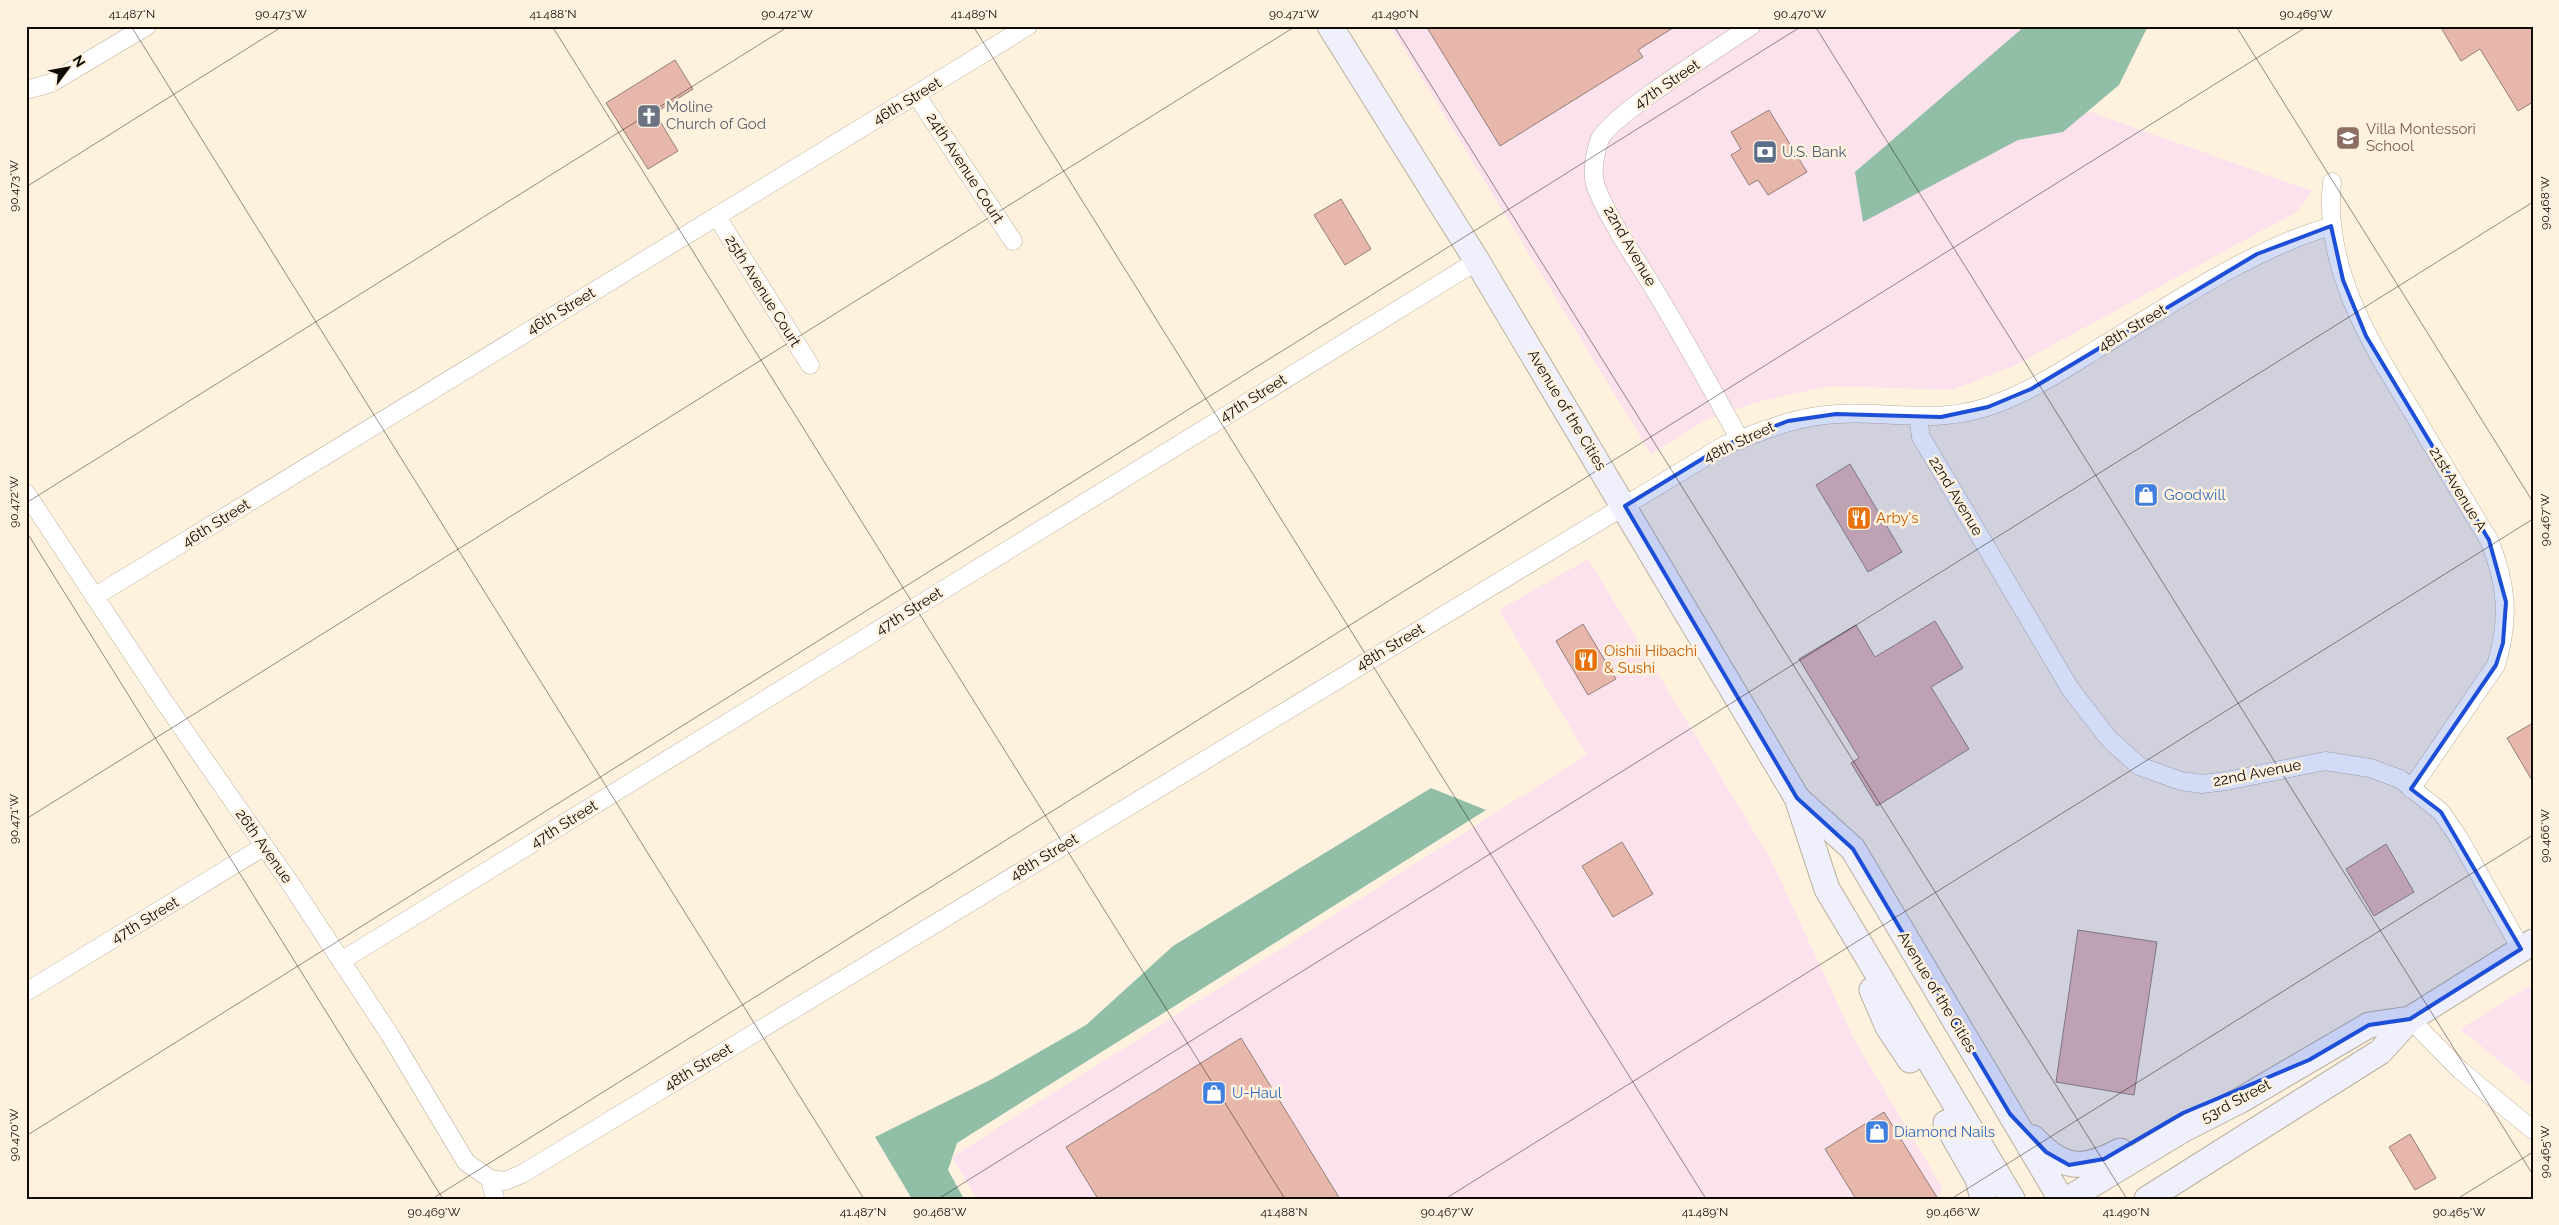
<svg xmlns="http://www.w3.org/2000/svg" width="2559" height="1225" font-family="Raleway,sans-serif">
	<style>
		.commercial { fill: #fbe2ec }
		.forest { fill: #91bea7 }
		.building { fill: #e6b7aa; stroke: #937e78 }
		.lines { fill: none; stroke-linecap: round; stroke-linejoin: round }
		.street-casing { stroke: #b9af9c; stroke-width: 19 }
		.secondary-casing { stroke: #b9af9c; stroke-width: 27 }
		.street { stroke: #fff; stroke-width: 18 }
		.secondary { stroke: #eff0fc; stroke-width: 25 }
		.marked { fill: #1d4ed8; fill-opacity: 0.2; stroke: #1d4ed8; stroke-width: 4; stroke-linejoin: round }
		.ticks { fill: none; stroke: #0f0b05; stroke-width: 1; stroke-opacity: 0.45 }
		.labels { text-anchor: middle; stroke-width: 5; stroke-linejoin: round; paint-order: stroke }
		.street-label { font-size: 15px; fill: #0f0b05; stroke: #fef2df }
		.worship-label { font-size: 15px; fill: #5b616d; stroke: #fef2df; text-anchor: start }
		.education-label { font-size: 15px; fill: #785e54; stroke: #fef2df; text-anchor: start }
		.service-label { font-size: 15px; fill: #4e5e75; stroke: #fef2df; text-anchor: start }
		.shop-label { font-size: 15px; fill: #366cbe; stroke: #fef2df; text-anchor: start }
		.food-label { font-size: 15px; fill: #c56008; stroke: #fef2df; text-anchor: start }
		.neatline { fill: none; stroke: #0f0b05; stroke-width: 2 }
		.ticks-label { font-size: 12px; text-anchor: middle; fill: #0f0b05 }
	</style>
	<rect width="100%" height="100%" fill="#fef2df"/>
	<path class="commercial" d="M 1390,26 L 2050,26 L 2015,85 L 2312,191 L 2296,212 L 2014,366 L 1952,390 L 1829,386 L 1757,402 L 1703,421 L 1651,454 Z
		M 1588,559 L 1769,856 L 1856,1043 L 1942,1187 L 1939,1199 L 977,1199 L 952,1157 L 1587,755 L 1499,610 Z
		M 2533,984 L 2533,1088 L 2460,1029 Z"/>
	<path class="forest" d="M 2025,26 L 2148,26 L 2119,85 L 2063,132 L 2018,140 L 1863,222 L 1855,172 Z
		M 1431,788 L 1486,810 L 957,1143 L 948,1170 L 964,1199 L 912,1199 L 875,1137 L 992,1079 L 1086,1025 L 1173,946 Z"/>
	<path class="building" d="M 1426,26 L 1676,26 L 1638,50 L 1643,57 L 1500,146 Z
		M 2440,26 L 2533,26 L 2533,102 L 2518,111 L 2480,49 L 2461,61 Z
		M 675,60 L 693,89 L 655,113 L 678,151 L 648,169 L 606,103 Z
		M 1769,110 L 1807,172 L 1768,195 L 1758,180 L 1749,185 L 1731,155 L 1741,149 L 1731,132 Z
		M 1341,199 L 1371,249 L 1345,265 L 1314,215 Z
		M 1850,464 L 1902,552 L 1868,572 L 1816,485 Z
		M 1935,621 L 1963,668 L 1931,687 L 1969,749 L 1877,806 L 1851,763 L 1859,758 L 1799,659 L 1856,625 L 1875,657 Z
		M 1583,624 L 1616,679 L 1588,695 L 1556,641 Z
		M 2533,723 L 2533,782 L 2507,738 Z
		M 1622,842 L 1653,894 L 1613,917 L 1582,866 Z
		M 2386,844 L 2414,892 L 2374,916 L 2346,869 Z
		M 2078,930 L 2157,942 L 2134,1095 L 2056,1082 Z
		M 1241,1038 L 1340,1199 L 1098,1199 L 1066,1147 Z
		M 1884,1112 L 1938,1199 L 1856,1199 L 1825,1149 Z
		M 2410,1134 L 2436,1178 L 2415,1190 L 2389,1147 Z"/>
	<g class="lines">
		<defs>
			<path id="street" d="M 26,90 L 51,83 L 147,26
				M 917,96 L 1013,241
				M 2332,182 C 2323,269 2371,344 2415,416 C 2439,458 2464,499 2489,540 C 2507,583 2510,620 2496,665 L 2411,789
				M 717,217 L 810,365
				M 1918,417 L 1921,437 L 2071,690 L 2109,739 L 2139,766 L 2181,781 L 2202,784 L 2226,781 L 2325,761 L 2370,768 L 2400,779 L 2441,812 L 2459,838 L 2521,949
				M 1740,440 C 1712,389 1684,338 1654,289 C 1634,256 1610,222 1596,187 C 1591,173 1595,152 1600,139 C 1611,115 1724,45 1751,26
				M 26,493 L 163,700 L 292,886 L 390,1035 L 466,1162 L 490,1179 L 505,1181 L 522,1174 L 1725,445 C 1763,431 1796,416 1837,414 C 1890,411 1935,424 1987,407 C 2026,394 2060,372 2094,351 C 2171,305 2245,252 2331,226
				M 94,597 L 1028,26
				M 341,961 L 1477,261
				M 26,992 L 263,847
				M 2410,1019 L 2460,1070 L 2533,1130
				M 490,1179 L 495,1199"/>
			<path id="secondary" d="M 1330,26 L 1477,261 L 1797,798 L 1827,889 L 2012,1199
				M 1799,800 L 1853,849 L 2061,1199
				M 1872,990 L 1888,1027 L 1910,1060
				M 1946,1123 L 1978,1179 L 1983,1199
				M 2033,1138 C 2063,1170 2082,1171 2120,1151
				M 2068,1199 L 2184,1129 L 2241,1100 L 2369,1025 L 2410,1019
				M 2147,1199 L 2380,1052 L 2410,1019 L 2533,942"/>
		</defs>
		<use href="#street" class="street-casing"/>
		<use href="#secondary" class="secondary-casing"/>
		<use href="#street" class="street"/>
		<use href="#secondary" class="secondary"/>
	</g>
	<path class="marked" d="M 2331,226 L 2343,280 L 2366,336 L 2489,540 L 2506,602 L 2503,643 L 2496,665 L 2411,789 L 2441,812 L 2521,949 L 2410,1019 L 2369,1025 L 2309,1060 L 2183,1113 L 2104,1159 L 2069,1165 L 2046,1152 L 2010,1114 L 1853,849 L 1797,798 L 1625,506 L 1725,445 L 1788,421 L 1836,414 L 1941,417 L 1988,407 L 2031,389 L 2257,254 Z"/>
	<path class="ticks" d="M 131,26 L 864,1199M 552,26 L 1285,1199M 973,26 L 1706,1199M 1394,26 L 2127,1199M 1815,26 L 2533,1175M 2236,26 L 2533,502M 26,187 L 283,26M 26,503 L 789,26M 26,531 L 443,1199M 26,819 L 1296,26M 26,1136 L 1802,26M 432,1199 L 2308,26M 938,1199 L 2533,202M 1445,1199 L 2533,519M 1951,1199 L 2533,835M 2457,1199 L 2533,1152"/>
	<defs>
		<symbol id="church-square" viewBox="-11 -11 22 22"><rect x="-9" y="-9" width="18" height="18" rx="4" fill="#6b7280" stroke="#fef2df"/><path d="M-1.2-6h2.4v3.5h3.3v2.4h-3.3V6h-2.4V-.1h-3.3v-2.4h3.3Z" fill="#fff"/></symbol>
		<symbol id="school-square" viewBox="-11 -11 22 22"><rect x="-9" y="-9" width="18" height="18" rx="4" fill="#8d6e63" stroke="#fef2df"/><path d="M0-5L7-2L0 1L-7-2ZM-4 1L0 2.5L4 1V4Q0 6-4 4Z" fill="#fff"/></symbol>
		<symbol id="bank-square" viewBox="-11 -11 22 22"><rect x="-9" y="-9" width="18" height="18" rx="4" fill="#5c6f8a" stroke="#fef2df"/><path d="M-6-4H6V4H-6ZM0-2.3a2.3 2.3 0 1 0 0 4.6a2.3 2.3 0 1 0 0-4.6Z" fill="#fff"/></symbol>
		<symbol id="shop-square" viewBox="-11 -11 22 22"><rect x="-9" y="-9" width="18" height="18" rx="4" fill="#3f7fe0" stroke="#fef2df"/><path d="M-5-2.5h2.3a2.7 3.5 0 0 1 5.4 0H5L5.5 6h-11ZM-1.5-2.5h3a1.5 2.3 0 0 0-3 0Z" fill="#fff"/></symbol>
		<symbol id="restaurant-square" viewBox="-11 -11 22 22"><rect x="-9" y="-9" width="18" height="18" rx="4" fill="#e8710a" stroke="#fef2df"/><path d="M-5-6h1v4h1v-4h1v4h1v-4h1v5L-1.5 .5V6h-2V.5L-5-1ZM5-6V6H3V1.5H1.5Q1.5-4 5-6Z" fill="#fff"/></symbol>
	</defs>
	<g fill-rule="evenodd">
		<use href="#church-square" x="635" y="102" width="28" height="28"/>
		<use href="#school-square" x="2334" y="124" width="28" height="28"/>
		<use href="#bank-square" x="1751" y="138" width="28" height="28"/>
		<use href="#shop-square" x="2132" y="481" width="28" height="28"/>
		<use href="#restaurant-square" x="1845" y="504" width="28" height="28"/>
		<use href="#restaurant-square" x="1572" y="646" width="28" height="28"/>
		<use href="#shop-square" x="1200" y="1079" width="28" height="28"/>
		<use href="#shop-square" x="1863" y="1118" width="28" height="28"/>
	</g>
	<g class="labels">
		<g class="street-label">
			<text transform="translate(1667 84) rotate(-34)" y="5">47th Street</text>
			<text transform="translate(907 101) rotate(-31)" y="5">46th Street</text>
			<text transform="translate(965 168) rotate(57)" y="5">24th Avenue Court</text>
			<text transform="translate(1630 246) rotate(60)" y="5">22nd Avenue</text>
			<text transform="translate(763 291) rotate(58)" y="5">25th Avenue Court</text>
			<text transform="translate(561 311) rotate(-31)" y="5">46th Street</text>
			<text transform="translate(2132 328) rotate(-31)" y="5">48th Street</text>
			<text transform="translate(1253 398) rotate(-32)" y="5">47th Street</text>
			<text transform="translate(1567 410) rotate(59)" y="5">Avenue of the Cities</text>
			<text transform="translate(1739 442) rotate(-25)" y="5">48th Street</text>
			<text transform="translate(2458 489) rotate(59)" y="5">21st Avenue A</text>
			<text transform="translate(1956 496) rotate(59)" y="5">22nd Avenue</text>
			<text transform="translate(216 523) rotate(-32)" y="5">46th Street</text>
			<text transform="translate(909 611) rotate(-32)" y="5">47th Street</text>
			<text transform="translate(1390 647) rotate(-31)" y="5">48th Street</text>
			<text transform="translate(2257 773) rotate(-11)" y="5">22nd Avenue</text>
			<text transform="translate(564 824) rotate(-32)" y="5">47th Street</text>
			<text transform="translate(264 846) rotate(55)" y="5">26th Avenue</text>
			<text transform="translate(1044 857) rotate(-31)" y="5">48th Street</text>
			<text transform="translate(145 920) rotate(-31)" y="5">47th Street</text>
			<text transform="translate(1937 992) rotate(59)" y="5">Avenue of the Cities</text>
			<text transform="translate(698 1067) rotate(-31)" y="5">48th Street</text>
			<text transform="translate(2236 1101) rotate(-28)" y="5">53rd Street</text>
		</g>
		<g class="worship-label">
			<text x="666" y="112">Moline<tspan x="666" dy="17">Church of God</tspan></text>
		</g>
		<g class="education-label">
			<text x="2366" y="134">Villa Montessori<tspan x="2366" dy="17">School</tspan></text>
		</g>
		<g class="service-label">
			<text x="1782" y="157">U.S. Bank</text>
		</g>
		<g class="shop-label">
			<text x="2164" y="500">Goodwill</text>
			<text x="1232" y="1098">U-Haul</text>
			<text x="1894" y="1137">Diamond Nails</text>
		</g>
		<g class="food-label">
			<text x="1876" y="523">Arby's</text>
			<text x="1604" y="656">Oishii Hibachi<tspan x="1604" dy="17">&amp; Sushi</tspan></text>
		</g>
	</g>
	<rect width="2559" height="1225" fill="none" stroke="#fef2df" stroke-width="55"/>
	<g transform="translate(68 68) rotate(58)" stroke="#fef2df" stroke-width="4" paint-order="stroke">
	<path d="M0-4L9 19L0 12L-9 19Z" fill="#0f0b05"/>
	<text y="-8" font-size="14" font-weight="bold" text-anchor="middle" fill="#0f0b05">N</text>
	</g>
	<rect x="28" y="28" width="2504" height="1170" class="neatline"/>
	<g class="ticks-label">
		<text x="132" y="18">41.487°N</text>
		<text x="281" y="18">90.473°W</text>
		<text x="553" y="18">41.488°N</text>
		<text x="787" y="18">90.472°W</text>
		<text x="974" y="18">41.489°N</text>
		<text x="1294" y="18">90.471°W</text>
		<text x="1395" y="18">41.490°N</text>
		<text x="1800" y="18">90.470°W</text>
		<text x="2306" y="18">90.469°W</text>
		<text transform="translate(14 186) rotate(-90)" y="4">90.473°W</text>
		<text transform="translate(2545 203) rotate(-90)" y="4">90.468°W</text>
		<text transform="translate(14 502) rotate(-90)" y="4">90.472°W</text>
		<text transform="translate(2545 520) rotate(-90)" y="4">90.467°W</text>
		<text transform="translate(14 819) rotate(-90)" y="4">90.471°W</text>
		<text transform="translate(2545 836) rotate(-90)" y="4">90.466°W</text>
		<text transform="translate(14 1135) rotate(-90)" y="4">90.470°W</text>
		<text transform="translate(2545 1152) rotate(-90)" y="4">90.465°W</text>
		<text x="434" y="1216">90.469°W</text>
		<text x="863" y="1216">41.487°N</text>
		<text x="940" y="1216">90.468°W</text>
		<text x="1284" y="1216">41.488°N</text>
		<text x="1447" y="1216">90.467°W</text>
		<text x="1705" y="1216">41.489°N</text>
		<text x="1953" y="1216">90.466°W</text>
		<text x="2126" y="1216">41.490°N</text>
		<text x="2459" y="1216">90.465°W</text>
	</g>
</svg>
